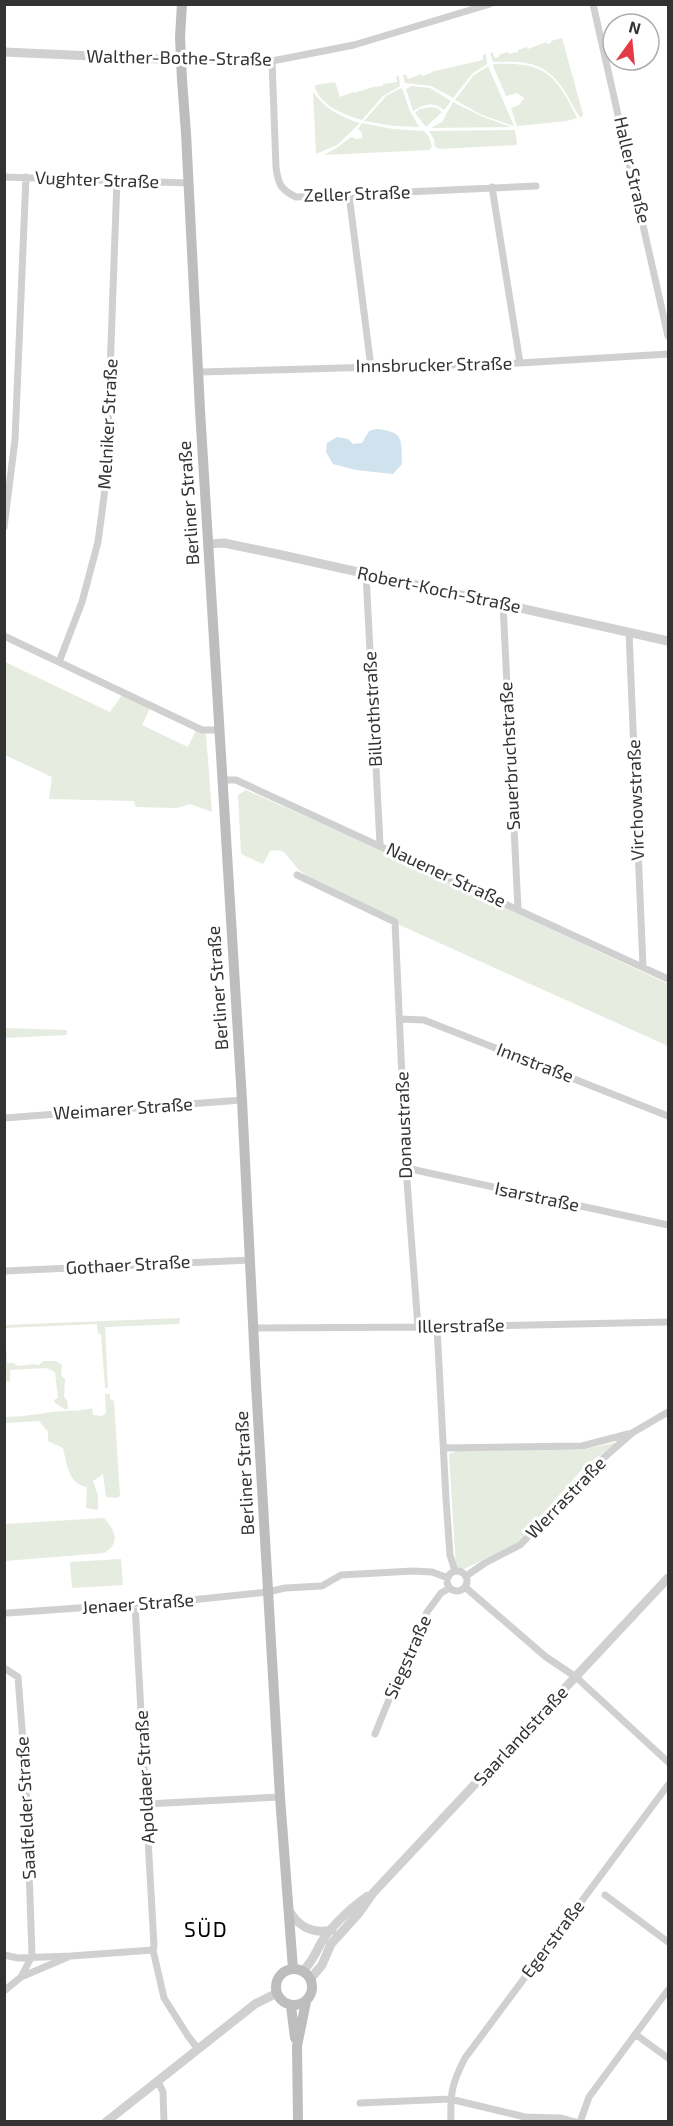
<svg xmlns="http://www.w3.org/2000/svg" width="673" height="2126" font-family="'Exo 2',sans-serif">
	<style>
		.green { fill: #e6ecdf }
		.water { fill: #cfe2ee }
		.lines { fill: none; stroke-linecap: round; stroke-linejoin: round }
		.minor { stroke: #d0d0d0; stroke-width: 7 }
		.tertiary { stroke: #d0d0d0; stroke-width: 9 }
		.secondary { stroke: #bdbdbd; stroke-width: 10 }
		.labels { text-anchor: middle; stroke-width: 6; stroke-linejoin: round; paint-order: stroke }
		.street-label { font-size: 18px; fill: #333; stroke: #fff }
		.quarter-label { font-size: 21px; letter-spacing: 1.5px; fill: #000; stroke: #fff }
	</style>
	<rect width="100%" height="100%" fill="#fff"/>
	<path class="green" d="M 562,38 L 583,114 L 581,118 C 575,111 570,99 564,90 C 545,61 525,61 493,62 L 490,53 L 492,52 L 495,58 L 499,57 L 499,55 L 508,52 L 509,54 L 518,52 L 518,50 L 527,47 L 528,49 L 546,42 L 547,44 L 551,43 L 551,41 Z
		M 486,54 L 487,64 L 472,74 L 453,98 L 431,86 L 405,83 L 403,75 L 406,75 L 408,79 L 421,74 L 422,76 L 431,73 L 431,72 L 483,60 L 483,55 Z
		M 494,64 C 543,62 556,73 577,118 L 567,121 L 517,126 L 511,108 L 519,105 L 524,98 L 517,93 L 506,96 L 493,66 Z
		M 488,66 L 514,126 L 482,115 L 455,100 L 473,76 Z
		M 399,76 L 400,86 L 383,96 L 362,120 C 344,115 322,106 315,88 L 315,85 L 335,82 L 340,97 L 354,92 L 354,93 L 373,87 L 383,86 L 383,84 L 397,82 L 396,77 Z
		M 412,86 L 430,88 L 451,101 L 444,110 C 434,101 423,104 413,111 L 406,89 Z
		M 401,88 L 403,90 L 409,109 L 419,127 L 394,126 L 364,121 L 386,96 Z
		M 313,92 C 325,109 341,117 360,123 L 337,145 L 316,154 Z
		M 453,102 L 481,116 L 511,127 L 431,128 L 442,122 Z
		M 430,107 L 437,108 L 442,112 L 426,127 L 415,113 L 420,109 Z
		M 362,123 L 393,129 L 424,131 L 429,137 L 432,147 L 429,150 L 324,155 L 338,147 L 351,137 L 356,139 L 362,138 L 362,133 L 358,129 Z
		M 515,130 L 517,144 L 516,145 L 439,149 L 435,147 L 434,139 L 429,131 Z
		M 5,662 L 110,712 L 122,695 L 150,708 L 142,725 L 188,747 L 196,730 L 206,734 L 212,812 L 190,804 L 177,808 L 136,807 L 134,801 L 49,799 L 52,777 L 5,755 Z
		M 246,790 L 375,847 L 668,984 L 668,1046 L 313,886 L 309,877 L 299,870 L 284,852 L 278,850 L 270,851 L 263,864 L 241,854 L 238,795 Z
		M 5,1028 L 67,1030 L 67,1035 L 5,1038 Z
		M 180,1318 L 179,1324 L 105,1327 L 108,1388 L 105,1388 L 101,1334 L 98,1334 L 97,1324 L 5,1328 L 5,1325 Z
		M 5,1344 L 6,1344 L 7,1363 L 14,1363 L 18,1366 L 35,1364 L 36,1365 L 39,1365 L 43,1361 L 56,1361 L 62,1365 L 61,1375 L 65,1379 L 64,1397 L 67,1400 L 68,1408 L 66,1410 L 55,1403 L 54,1400 L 58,1398 L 55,1372 L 46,1368 L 10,1370 L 10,1382 L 5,1381 Z
		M 105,1394 L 110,1394 L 110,1399 L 114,1401 L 120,1496 L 116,1498 L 106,1497 L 103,1474 L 93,1481 L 98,1495 L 98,1510 L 86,1508 L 87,1487 C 68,1484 67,1464 63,1448 L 48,1441 L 48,1432 L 39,1421 L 5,1423 L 5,1417 C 21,1417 36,1414 53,1412 C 66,1410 79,1412 92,1408 L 93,1415 L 102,1416 L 106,1413 Z
		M 618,1442 L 586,1465 L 516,1544 L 462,1570 L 456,1568 L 449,1454 L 457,1451 L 551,1449 L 581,1450 Z
		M 104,1518 C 114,1529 122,1543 104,1553 L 5,1561 L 5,1524 Z
		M 121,1559 L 123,1585 L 72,1588 L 70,1562 Z"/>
	<path class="water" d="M 377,429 C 405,432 401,440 402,464 L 393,474 L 356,470 L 333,464 L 326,452 L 327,443 L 337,437 L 348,439 L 353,444 L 362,443 L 369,431 Z"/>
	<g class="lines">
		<path class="minor" d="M 593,4 L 668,336
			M 181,60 L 272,61 L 354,45 L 490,4
			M 272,61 L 276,167 C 278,184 281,190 296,197 L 536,186
			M 4,177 L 189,183
			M 492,187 L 520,363
			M 349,195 L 371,367
			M 199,372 L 520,363 L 668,354
			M 4,527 L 15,440 L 26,177
			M 366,574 L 380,844
			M 503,604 L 518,909
			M 629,632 L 643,967
			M 4,636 L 202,730 L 220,730
			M 59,662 L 82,602 L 98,542 L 106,481 L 117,180
			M 222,780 L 236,780 L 668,979
			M 297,875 L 395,922 L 406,1168 L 418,1327
			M 400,1019 L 424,1020 L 668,1116
			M 4,1118 L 242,1100
			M 406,1168 L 668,1225
			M 4,1271 L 251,1260
			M 437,1327 L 446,1499 L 450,1555 L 455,1571
			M 254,1328 L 437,1327 L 668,1322
			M 444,1448 L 582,1446 L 628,1434
			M447 1581a10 10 0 1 1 20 0a10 10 0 1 1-20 0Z
			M 466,1576 L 485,1563 L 520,1545 L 600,1461 L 632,1433 L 668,1412
			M 465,1587 L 546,1657 L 576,1677 L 668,1762
			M 135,1604 L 154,1946 L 153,1950
			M 8,1613 L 191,1600 L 268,1592 L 285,1588 L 322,1586 L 341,1575 L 413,1571 L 432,1572 L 448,1578
			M 4,1668 L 18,1677 L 26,1780 L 32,1956 L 21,1977 L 4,1991
			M 375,1734 L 409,1650 L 427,1612 L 441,1593 L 450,1588
			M 146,1804 L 280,1797
			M 605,1895 L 668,1942
			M 4,1955 L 18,1958 L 71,1956 L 153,1950 L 164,1998 L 188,2036 L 198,2049
			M 21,1977 L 68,1957
			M 635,2034 L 668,2058
			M 158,2081 L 163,2092 L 164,2122
			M 360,2103 L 450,2099 L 525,2117 L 560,2118 L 575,2122
			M 451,2122 C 450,2093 452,2083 465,2058 L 668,1785
			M 580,2122 L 589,2097 L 668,1990"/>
		<path class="tertiary" d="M 4,52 L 181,60
			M 208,544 L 224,543 L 282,555 L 668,641
			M 289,1910 C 298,1927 313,1934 332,1930
			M 303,1971 C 312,1962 315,1954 321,1943 C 330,1927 353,1906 368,1896
			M 311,1978 L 322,1965 L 331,1944 L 359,1913 L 373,1893 L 668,1578
			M 106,2122 L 255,2004 L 277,1993"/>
		<path class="secondary" d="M 182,4 L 180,37 L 182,80 L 186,133 L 200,410 L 242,1100 L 256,1384 L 280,1797 L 293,1969
			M276 1987a18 18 0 1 1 36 0a18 18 0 1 1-36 0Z
			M 291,2006 L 295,2038
			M 298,2122 L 297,2046 L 306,2002"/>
	</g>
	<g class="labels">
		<g class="street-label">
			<text transform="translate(179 58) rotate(1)" y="6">Walther-Bothe-Straße</text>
			<text transform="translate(632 170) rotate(77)" y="6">Haller Straße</text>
			<text transform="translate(97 180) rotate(2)" y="6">Vughter Straße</text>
			<text transform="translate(357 194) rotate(-2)" y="6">Zeller Straße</text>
			<text transform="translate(434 365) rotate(-1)" y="6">Innsbrucker Straße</text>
			<text transform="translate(108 424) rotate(-87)" y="6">Melniker Straße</text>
			<text transform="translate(189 503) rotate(-94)" y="6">Berliner Straße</text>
			<text transform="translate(439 590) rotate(12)" y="6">Robert-Koch-Straße</text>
			<text transform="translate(373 709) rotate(-93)" y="6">Billrothstraße</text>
			<text transform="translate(510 756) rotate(-93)" y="6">Sauerbruchstraße</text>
			<text transform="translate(636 800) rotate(-92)" y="6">Virchowstraße</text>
			<text transform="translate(446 875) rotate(25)" y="6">Nauener Straße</text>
			<text transform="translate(218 988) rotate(-94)" y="6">Berliner Straße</text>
			<text transform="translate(535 1063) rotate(21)" y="6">Innstraße</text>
			<text transform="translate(123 1109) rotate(-4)" y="6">Weimarer Straße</text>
			<text transform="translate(404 1125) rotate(-92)" y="6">Donaustraße</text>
			<text transform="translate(537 1197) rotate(12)" y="6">Isarstraße</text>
			<text transform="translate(128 1265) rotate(-3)" y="6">Gothaer Straße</text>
			<text transform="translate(461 1326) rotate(-1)" y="6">Illerstraße</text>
			<text transform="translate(245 1473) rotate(-93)" y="6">Berliner Straße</text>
			<text transform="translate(566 1498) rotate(-46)" y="6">Werrastraße</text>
			<text transform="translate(138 1604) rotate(-4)" y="6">Jenaer Straße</text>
			<text transform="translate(408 1657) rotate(-66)" y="6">Siegstraße</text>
			<text transform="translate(521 1736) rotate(-47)" y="6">Saarlandstraße</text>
			<text transform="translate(145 1777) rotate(-93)" y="6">Apoldaer Straße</text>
			<text transform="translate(26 1808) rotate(-93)" y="6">Saalfelder Straße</text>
			<text transform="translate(553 1939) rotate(-53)" y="6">Egerstraße</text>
		</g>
		<g class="quarter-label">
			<text x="206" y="1937">SÜD</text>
		</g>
	</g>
	<rect width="673" height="2126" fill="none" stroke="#333333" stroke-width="12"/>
	<g transform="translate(631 42) rotate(15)"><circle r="28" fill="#ffffff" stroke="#adadad" stroke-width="1.5"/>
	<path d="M0-4.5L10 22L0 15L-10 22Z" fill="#e63946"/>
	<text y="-9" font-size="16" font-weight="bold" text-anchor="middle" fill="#333333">N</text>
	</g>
</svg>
